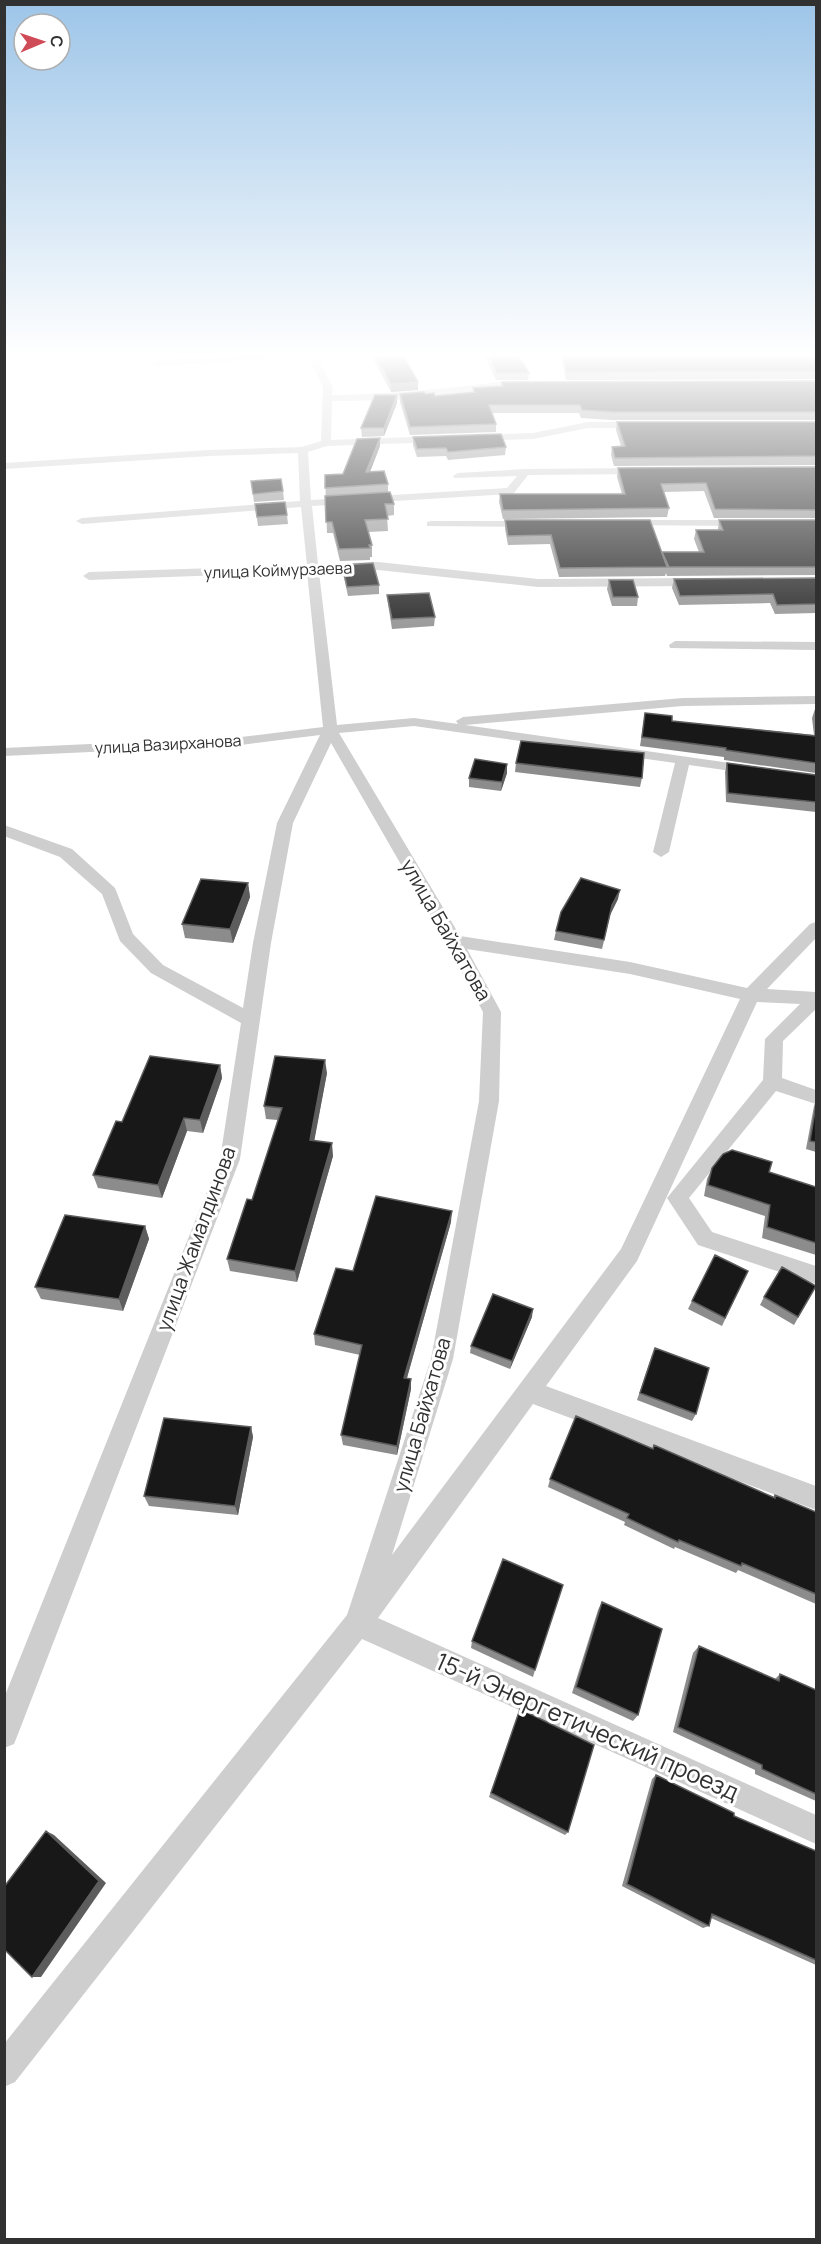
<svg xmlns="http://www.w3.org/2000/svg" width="821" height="2244" font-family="Manrope,sans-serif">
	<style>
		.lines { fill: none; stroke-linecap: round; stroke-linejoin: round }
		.street { fill: #cecece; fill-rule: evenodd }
		.wall { fill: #8c8c8c }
		.shaded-wall { fill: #5d5d5d }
		.building { fill: #181818; stroke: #5d5d5d; stroke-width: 1.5 }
		.labels { text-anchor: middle; stroke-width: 6; stroke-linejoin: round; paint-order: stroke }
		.far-street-label { font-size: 16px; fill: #313131; stroke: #fff }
		.street-label { font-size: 20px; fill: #313131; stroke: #fff }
		.near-street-label { font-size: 24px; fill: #313131; stroke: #fff }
	</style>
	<rect width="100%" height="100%" fill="#fff"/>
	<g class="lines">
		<path class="street" d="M 265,355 L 315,355 L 333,387 L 332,395 C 387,394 436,390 490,383 C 501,382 522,378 531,385 L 526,388 L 501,388 L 400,400 L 332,401 L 331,440 L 440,436 L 445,439 L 440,442 L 327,446 L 308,452 L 311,500 L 507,488 L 517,476 L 454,478 L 453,476 L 458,473 L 525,469 L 643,468 L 648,471 L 643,474 L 528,475 L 514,493 L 510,494 L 312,506 L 318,564 L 378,562 L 538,579 L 700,578 L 706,582 L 700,586 L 538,587 L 378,570 L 319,572 L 337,725 L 414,718 L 458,724 L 456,721 L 463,717 L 683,698 L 816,696 L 816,704 L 683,706 L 465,725 L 758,767 L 760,770 L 758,773 L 753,774 L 689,765 L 669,852 L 661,857 L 653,852 L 675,763 L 414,726 L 339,733 L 460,936 L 630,962 L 747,988 L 810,924 L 816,922 L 816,938 L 767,989 L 816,992 L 816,1009 L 783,1041 L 782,1078 L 816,1090 L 816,1104 L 776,1091 L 689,1198 L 712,1232 L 816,1266 L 816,1284 L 698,1245 L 667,1198 L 763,1080 L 765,1039 L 800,1004 L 757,1002 L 637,1261 L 546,1386 L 816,1486 L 816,1510 L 533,1404 L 378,1618 L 816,1815 L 816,1844 L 362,1639 L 15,2082 L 4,2087 L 4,2044 L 347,1615 L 431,1359 L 479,1101 L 483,1012 L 445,941 L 331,743 L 293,823 L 271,943 L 240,1159 L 18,1734 L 14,1744 L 4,1748 L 4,1698 L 220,1159 L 241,1023 L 151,973 L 120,941 L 102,894 L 60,857 L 4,836 L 4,825 L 72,849 L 115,888 L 133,934 L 163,965 L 243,1008 L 253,943 L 277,823 L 320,735 L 241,745 L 4,756 L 4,748 L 241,737 L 323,727 L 307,572 L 89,580 L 83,576 L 89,572 L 307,565 L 301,507 L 82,524 L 76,521 L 82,518 L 300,501 L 298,453 L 209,456 L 4,469 L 4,463 L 209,450 L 302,447 L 321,441 L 323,387 L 308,357 L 157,366 L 152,363 L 157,360 ZM 467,949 L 630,974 L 740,999 L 621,1249 L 392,1555 L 453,1359 L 499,1101 L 501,1012 Z
			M 588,422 L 643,422 L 648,425 L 643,428 L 588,428 L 533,439 L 475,441 L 470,438 L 475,435 L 533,433 Z
			M 624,520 L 745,520 L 751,523 L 745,526 L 620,525 L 620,521 Z
			M 431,521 L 532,521 L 538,524 L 532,527 L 427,526 L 427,522 Z
			M 675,641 L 816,642 L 816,650 L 670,648 L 669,645 Z"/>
	</g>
	<path class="wall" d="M 371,355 L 403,355 L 418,382 L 418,390 L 391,392 Z
		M 484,355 L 518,355 L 529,373 L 528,380 L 496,380 Z
		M 561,355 L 816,355 L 816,381 L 816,379 L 566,380 Z
		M 816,381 L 816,420 L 612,420 L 581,418 L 579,413 L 492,413 L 496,424 L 496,432 L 410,435 L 400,402 L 400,394 L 425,394 L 435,396 L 473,393 L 473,388 L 501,386 L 502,382 Z
		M 397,403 L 384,436 L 362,437 L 361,428 Z
		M 617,422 L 816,422 L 816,465 L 614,466 L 611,455 L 612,447 L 621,446 L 616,430 Z
		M 413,437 L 506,447 L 505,455 L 448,460 L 446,456 L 417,457 L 413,445 Z
		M 380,438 L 380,446 L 370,471 L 388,484 L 388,492 L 394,504 L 394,515 L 387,516 L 388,531 L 368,532 L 372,545 L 372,557 L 370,557 L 370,560 L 340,561 L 333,533 L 327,533 L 325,475 L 343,474 Z
		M 816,467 L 816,518 L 714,518 L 704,491 L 664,492 L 669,508 L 667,517 L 503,519 L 499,502 L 500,494 L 622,494 L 617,477 L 618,468 Z
		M 251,481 L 283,491 L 284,500 L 254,502 Z
		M 255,504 L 287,515 L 288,524 L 258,526 Z
		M 505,520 L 662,554 L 662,552 L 699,552 L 694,539 L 696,530 L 718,530 L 718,529 L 719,520 L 816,520 L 816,575 L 667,576 L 666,573 L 665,576 L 559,577 L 550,544 L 508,545 L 505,529 Z
		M 342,565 L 379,585 L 379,594 L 348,596 L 343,573 Z
		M 816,578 L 816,613 L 775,614 L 770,603 L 679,605 L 672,588 L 674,579 Z
		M 609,580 L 638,597 L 637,606 L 612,606 L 607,589 Z
		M 387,595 L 435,617 L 434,626 L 392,629 L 388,604 Z
		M 815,709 L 816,709 L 816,773 L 724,760 L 724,757 L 640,746 L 645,713 L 672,721 L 814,735 L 812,718 Z
		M 516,763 L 642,778 L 640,787 L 515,772 Z
		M 727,763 L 816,775 L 816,812 L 726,802 L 725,772 Z
		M 507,773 L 501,791 L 469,787 L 469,778 Z
		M 248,883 L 250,897 L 233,943 L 185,938 L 182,924 Z
		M 618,899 L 610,915 L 602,949 L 554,940 L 556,931 Z
		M 220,1065 L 222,1078 L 203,1133 L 187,1131 L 162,1198 L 98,1188 L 93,1175 L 122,1122 Z
		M 327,1073 L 314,1140 L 333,1156 L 297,1282 L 230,1271 L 227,1259 L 252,1200 L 278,1120 L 266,1119 L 264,1106 Z
		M 816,1100 L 816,1152 L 806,1149 L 814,1106 Z
		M 712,1168 L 769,1172 L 816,1187 L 816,1255 L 762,1238 L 765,1216 L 704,1196 L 707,1179 Z
		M 451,1222 L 407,1378 L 411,1389 L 397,1455 L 343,1445 L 341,1435 L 360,1355 L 315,1345 L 314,1334 L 353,1271 Z
		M 145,1226 L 149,1239 L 123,1311 L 41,1299 L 35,1287 Z
		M 748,1271 L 722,1326 L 688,1309 L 692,1301 Z
		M 816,1286 L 794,1325 L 760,1305 L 764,1297 Z
		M 532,1317 L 510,1369 L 470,1353 L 471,1346 Z
		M 652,1355 L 696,1414 L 692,1421 L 637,1400 Z
		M 251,1427 L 253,1437 L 238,1515 L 149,1506 L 144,1496 Z
		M 653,1449 L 774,1497 L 775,1495 L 816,1512 L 816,1604 L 738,1570 L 736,1573 L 675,1547 L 674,1549 L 624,1525 L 625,1522 L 548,1487 L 550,1479 Z
		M 602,1602 L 638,1715 L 633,1721 L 572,1693 L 598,1610 Z
		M 472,1641 L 535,1670 L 533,1677 L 471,1648 Z
		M 699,1646 L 775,1679 L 780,1674 L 816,1690 L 816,1801 L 755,1774 L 755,1770 L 673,1732 L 693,1653 Z
		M 520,1709 L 568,1832 L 565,1835 L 489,1797 Z
		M 656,1775 L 734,1816 L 816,1851 L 816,1965 L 711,1918 L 709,1926 L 703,1928 L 622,1886 L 652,1779 Z"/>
	<path class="shaded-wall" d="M 418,382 L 418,390 L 391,392 L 391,384 Z
		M 397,395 L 397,403 L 384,436 L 384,428 Z
		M 380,438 L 380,446 L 367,480 L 366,472 Z
		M 507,764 L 507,773 L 501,791 L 502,782 Z
		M 248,883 L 250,897 L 233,943 L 230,929 Z
		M 620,890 L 618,899 L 610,915 L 602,949 L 612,905 Z
		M 325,1060 L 327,1073 L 312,1153 L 310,1140 Z
		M 220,1065 L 222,1078 L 203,1133 L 200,1120 Z
		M 184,1118 L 187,1131 L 162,1198 L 158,1185 Z
		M 332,1143 L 333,1156 L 297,1282 L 295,1271 Z
		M 452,1211 L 451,1222 L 404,1388 L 404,1378 Z
		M 145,1226 L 149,1239 L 123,1311 L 119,1299 Z
		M 533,1309 L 532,1317 L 510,1369 L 512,1361 Z
		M 411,1379 L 411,1389 L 397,1455 L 397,1446 Z
		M 251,1427 L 253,1437 L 238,1515 L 235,1506 Z
		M 46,1831 L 54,1835 L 106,1883 L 41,1977 L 32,1977 Z"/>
	<path class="building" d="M 375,355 L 403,355 L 418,382 L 391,384 Z
		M 488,355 L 518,355 L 529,373 L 497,373 Z
		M 563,355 L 816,355 L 816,371 L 566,372 Z
		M 816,381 L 816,412 L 613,412 L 582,410 L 580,405 L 489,405 L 496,424 L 410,427 L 400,394 L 424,392 L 425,394 L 434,393 L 435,396 L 475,392 L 473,388 L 503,386 L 502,382 Z
		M 375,395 L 397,395 L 384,428 L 361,428 Z
		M 617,422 L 816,422 L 816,456 L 615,458 L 612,447 L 625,446 Z
		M 501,434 L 506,447 L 448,452 L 446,448 L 417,449 L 413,437 Z
		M 380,438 L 366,472 L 384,471 L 388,484 L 325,488 L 325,475 L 343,474 L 357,439 Z
		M 816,467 L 816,510 L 715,509 L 706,483 L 661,484 L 669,508 L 503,510 L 500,494 L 625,494 L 618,468 Z
		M 281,479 L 283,491 L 253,494 L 251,481 Z
		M 390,492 L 394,504 L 385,504 L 388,519 L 365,520 L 372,545 L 369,545 L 370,548 L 339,549 L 332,522 L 326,522 L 325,496 Z
		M 285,502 L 287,515 L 257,517 L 255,504 Z
		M 505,520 L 650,520 L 667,567 L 560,568 L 551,535 L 508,536 Z
		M 719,520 L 816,520 L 816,567 L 669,567 L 662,552 L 704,552 L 696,530 L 723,530 Z
		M 373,563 L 379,585 L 347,587 L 342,565 Z
		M 816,578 L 816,604 L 777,605 L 773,594 L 680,596 L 674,579 Z
		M 609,580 L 633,580 L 638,597 L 613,597 Z
		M 429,593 L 435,617 L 392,619 L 387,595 Z
		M 645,713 L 672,716 L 672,721 L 816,736 L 816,763 L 726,750 L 726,748 L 642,737 Z
		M 521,741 L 644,753 L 642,778 L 516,763 Z
		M 475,759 L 507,764 L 502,782 L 469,778 Z
		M 727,763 L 816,775 L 816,802 L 728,793 Z
		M 581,878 L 620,890 L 612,905 L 604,940 L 556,931 L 561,912 Z
		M 201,879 L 248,883 L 230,929 L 182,924 Z
		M 150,1056 L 220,1065 L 200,1120 L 184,1118 L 158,1185 L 93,1175 L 116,1121 L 122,1122 Z
		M 275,1056 L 325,1060 L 310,1140 L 332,1143 L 295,1271 L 227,1259 L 247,1199 L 252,1200 L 282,1108 L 264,1106 Z
		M 816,1105 L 816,1142 L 810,1141 Z
		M 732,1150 L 772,1162 L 769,1172 L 816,1187 L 816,1243 L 767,1227 L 770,1205 L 708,1185 L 712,1168 L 723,1154 Z
		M 376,1196 L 452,1211 L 404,1378 L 411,1379 L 397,1446 L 341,1435 L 362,1345 L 314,1334 L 336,1268 L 353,1271 Z
		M 65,1215 L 145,1226 L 119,1299 L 35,1287 Z
		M 715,1255 L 748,1271 L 725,1318 L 692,1301 Z
		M 782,1267 L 816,1286 L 798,1317 L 764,1297 Z
		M 493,1294 L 533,1309 L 512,1361 L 471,1346 Z
		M 655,1348 L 709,1368 L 696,1414 L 640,1393 Z
		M 576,1416 L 653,1449 L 654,1445 L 775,1498 L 775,1495 L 816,1512 L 816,1594 L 742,1563 L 741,1566 L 679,1540 L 678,1542 L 627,1518 L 629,1514 L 550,1479 Z
		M 164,1418 L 251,1427 L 235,1506 L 144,1496 Z
		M 503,1559 L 563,1585 L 535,1670 L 472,1641 Z
		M 602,1602 L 662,1629 L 638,1715 L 576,1687 Z
		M 699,1646 L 779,1681 L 780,1674 L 816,1690 L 816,1794 L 762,1769 L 762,1765 L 678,1727 Z
		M 520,1709 L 594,1745 L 568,1832 L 491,1793 Z
		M 656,1775 L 734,1813 L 734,1816 L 816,1851 L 816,1960 L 712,1914 L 709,1926 L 627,1884 Z
		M 46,1831 L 99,1881 L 32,1977 L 4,1949 L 4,1887 Z"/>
	<linearGradient id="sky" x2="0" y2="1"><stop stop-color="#9dc5e8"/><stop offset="0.53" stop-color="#fff"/><stop offset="1" stop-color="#fff" stop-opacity="0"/></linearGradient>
	<rect width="821" height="669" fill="url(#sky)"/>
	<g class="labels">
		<g class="far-street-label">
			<text transform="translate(278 570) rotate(-2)" y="6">улица Коймурзаева</text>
			<text transform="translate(168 744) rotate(-3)" y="6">улица Вазирханова</text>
		</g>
		<g class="street-label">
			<text transform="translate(446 930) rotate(60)" y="7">улица Байхатова</text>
			<text transform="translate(196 1239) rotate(-70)" y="7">улица Жамалдинова</text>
			<text transform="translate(422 1415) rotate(-74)" y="7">улица Байхатова</text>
		</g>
		<g class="near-street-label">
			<text transform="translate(587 1727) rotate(24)" y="8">15-й Энергетический проезд</text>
		</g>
	</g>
	<rect width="821" height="2244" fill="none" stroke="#313131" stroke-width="12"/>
	<g transform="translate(42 42) rotate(88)"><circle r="28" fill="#ffffff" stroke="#adadad" stroke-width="1.5"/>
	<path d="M0-4.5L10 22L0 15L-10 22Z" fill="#d04b58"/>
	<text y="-9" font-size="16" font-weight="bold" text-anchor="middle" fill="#313131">С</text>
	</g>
</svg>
